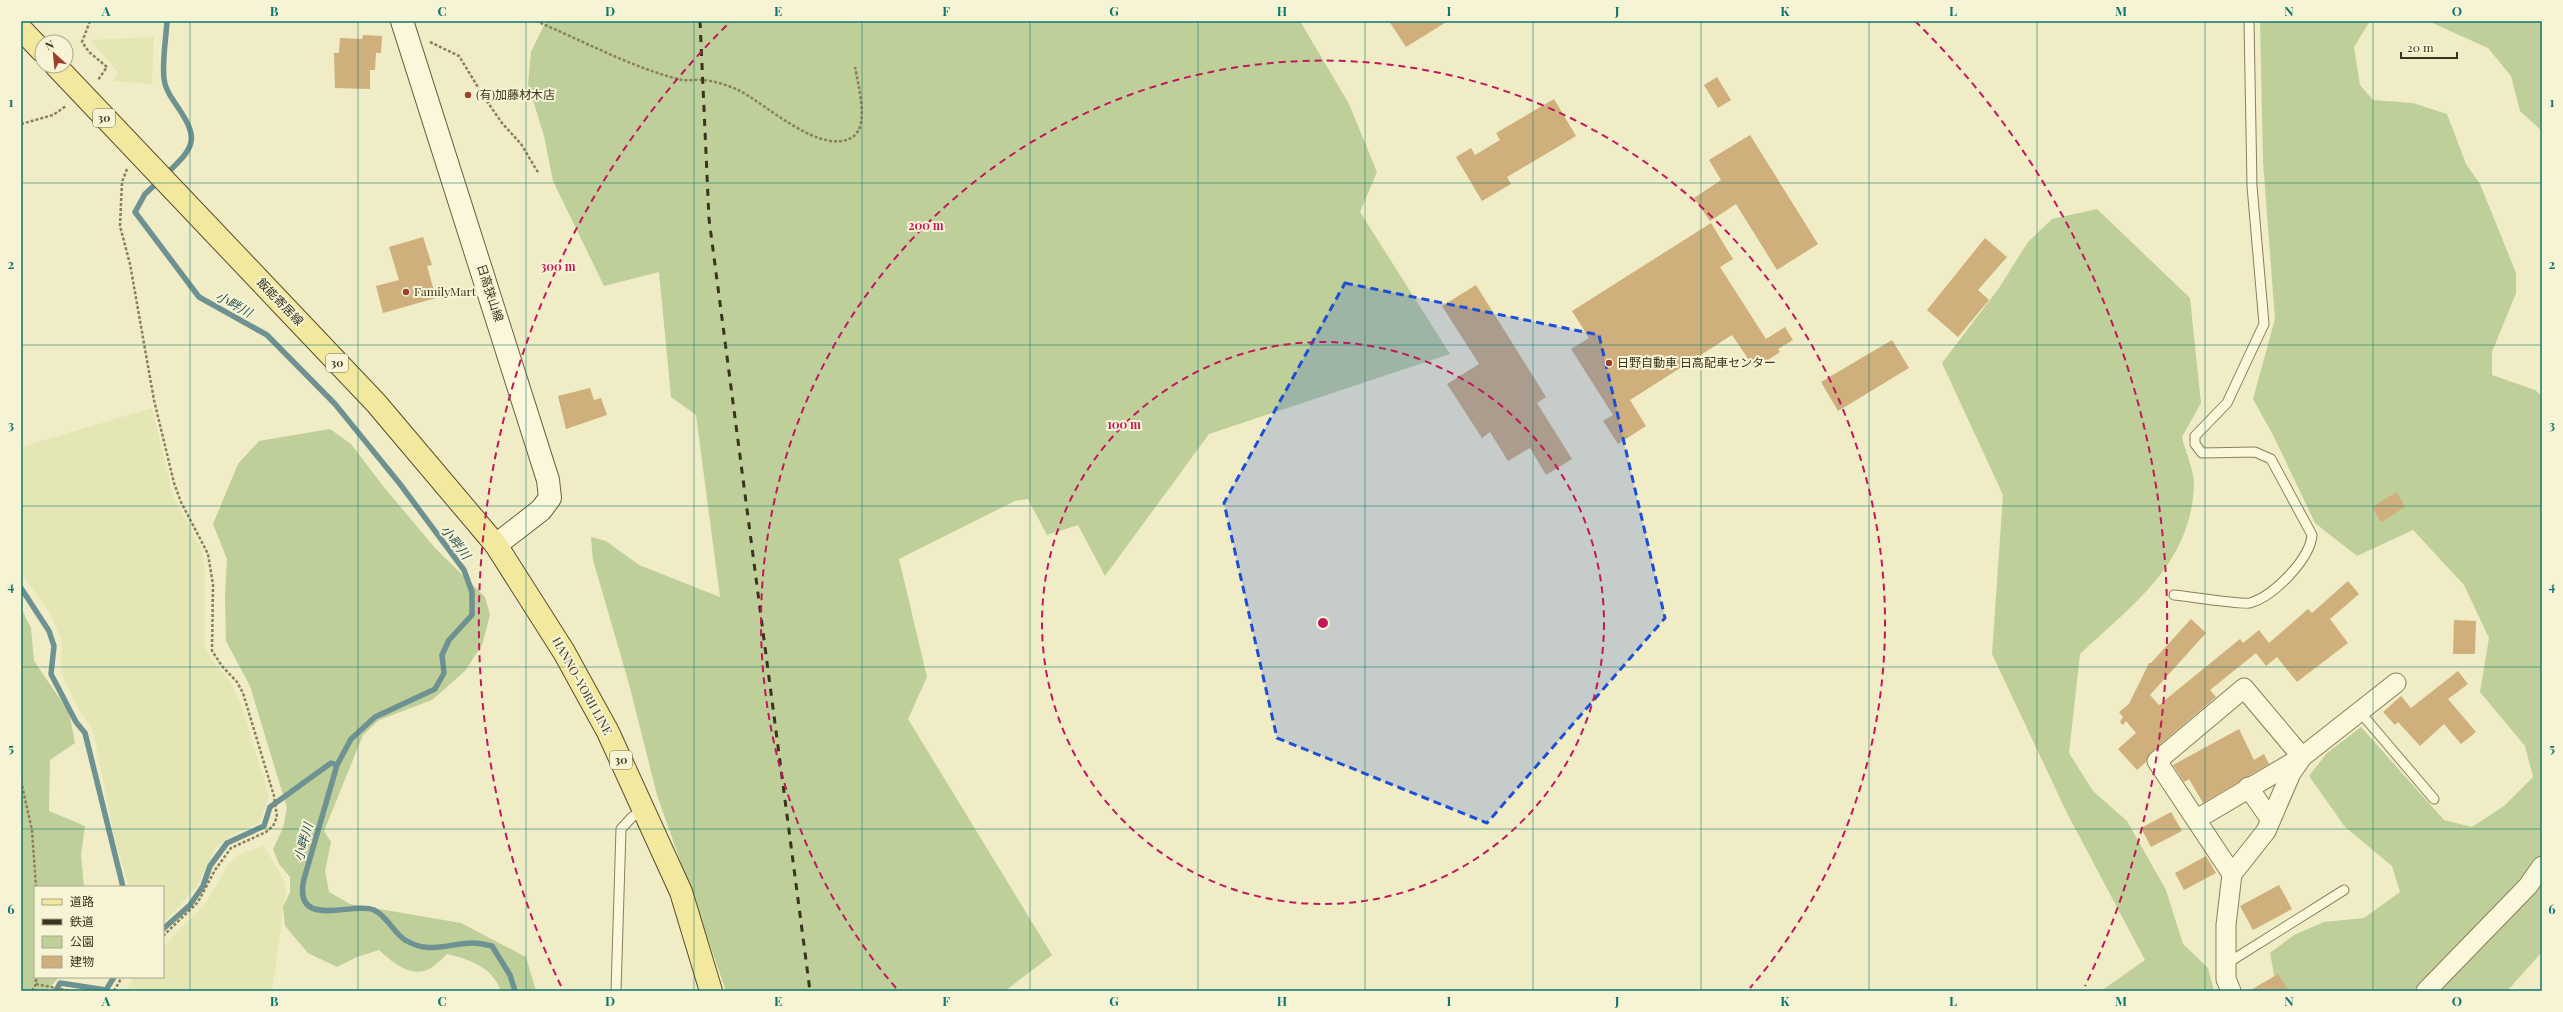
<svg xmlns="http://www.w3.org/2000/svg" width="2563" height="1012" font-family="'Playfair Display','Noto Sans JP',serif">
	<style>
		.farmland { fill: #e4e6b3 }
		.green { fill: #becf99 }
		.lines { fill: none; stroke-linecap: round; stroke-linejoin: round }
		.stream { stroke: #6e9291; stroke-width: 5.5 }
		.building { fill: #cfaf7b }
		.lane-casing { stroke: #8c7f5b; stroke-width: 11 }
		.street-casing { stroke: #8c7f5b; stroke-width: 21 }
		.secondary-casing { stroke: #6e603e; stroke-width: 24 }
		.primary-casing { stroke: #5a4c2f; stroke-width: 24 }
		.path { stroke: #8c7f5b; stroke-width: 2.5; stroke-dasharray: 3 2; stroke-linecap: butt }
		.lane { stroke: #faf7da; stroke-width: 9 }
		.street { stroke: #faf7da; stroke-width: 19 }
		.secondary { stroke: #faf7da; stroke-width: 22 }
		.primary { stroke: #f3e99e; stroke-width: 22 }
		.rail { stroke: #3c331f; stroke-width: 3; stroke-dasharray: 7 7; stroke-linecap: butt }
		.marked { fill: #1d4ed8; fill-opacity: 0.2; stroke: #1d4ed8; stroke-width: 3; stroke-dasharray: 8 5; stroke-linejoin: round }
		.grid { fill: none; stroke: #0f766e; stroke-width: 1; stroke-opacity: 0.55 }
		.ring { fill: none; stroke: #c2185b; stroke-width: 2; stroke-dasharray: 7 5 }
		.poi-dot { fill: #9d3f29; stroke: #f7f4d6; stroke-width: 1.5 }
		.labels { text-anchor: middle; stroke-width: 4; stroke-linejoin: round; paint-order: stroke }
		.shield { fill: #f7f4d6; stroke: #746d56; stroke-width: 1 }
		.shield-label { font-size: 11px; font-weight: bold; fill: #3c331f }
		.poi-label { font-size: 12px; fill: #3c331f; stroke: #f7f4d6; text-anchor: start }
		.street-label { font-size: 12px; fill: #3c331f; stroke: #f7f4d6 }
		.water-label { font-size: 13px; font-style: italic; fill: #2e565c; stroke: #f7f4d6 }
		.centre { fill: #c2185b; stroke: #f7f4d6; stroke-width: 2 }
		.ring-label { font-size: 12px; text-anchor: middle; font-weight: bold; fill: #c2185b; stroke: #f7f4d6; stroke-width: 4; stroke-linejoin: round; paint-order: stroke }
		.neatline { fill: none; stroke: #0f766e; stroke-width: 1.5 }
		.grid-label { font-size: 13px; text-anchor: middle; font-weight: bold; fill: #0f766e }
	</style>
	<rect width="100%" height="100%" fill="#f0ecc6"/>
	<path class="farmland" d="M 154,37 L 152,84 L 113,81 L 118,72 L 90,40 Z
		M 152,408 L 173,496 L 202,550 L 205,574 L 205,647 L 215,664 L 231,682 L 242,707 L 269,796 L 261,820 L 256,825 L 234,834 L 215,848 L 198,885 L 163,924 L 163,887 L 129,887 L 115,841 L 93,730 L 78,709 L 61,672 L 62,642 L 50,613 L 21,573 L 21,447 Z
		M 264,846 L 285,882 L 286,891 L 272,991 L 126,991 L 134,977 L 163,977 L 163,947 L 206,903 L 229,863 L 240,854 Z"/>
	<path class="green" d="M 546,21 L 1300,21 L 1349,104 L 1377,172 L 1360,212 L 1450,354 L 1209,434 L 1105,576 L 1078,525 L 1047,535 L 1028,499 L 1015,501 L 899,559 L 927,677 L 908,719 L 1052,955 L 1005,991 L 726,991 L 657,795 L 629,684 L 593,560 L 591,537 L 606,541 L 639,565 L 720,597 L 696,415 L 671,397 L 659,272 L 604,286 L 553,181 L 544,136 L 528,84 L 531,52 Z
		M 2260,21 L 2370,21 L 2354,47 L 2360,85 L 2373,100 L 2413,103 L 2447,114 L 2466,164 L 2480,184 L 2516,273 L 2516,293 L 2492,352 L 2492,375 L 2535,390 L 2542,396 L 2542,952 L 2507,991 L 2277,991 L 2270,953 L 2294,935 L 2324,922 L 2364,918 L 2400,892 L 2392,866 L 2345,827 L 2309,776 L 2327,753 L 2361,727 L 2444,820 L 2472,827 L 2504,806 L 2533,777 L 2525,746 L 2480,692 L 2489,638 L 2464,585 L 2413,530 L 2357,556 L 2315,523 L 2274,437 L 2253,399 L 2275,319 L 2263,162 Z
		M 2428,21 L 2542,21 L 2542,131 L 2520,111 L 2511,76 L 2488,48 Z
		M 2097,209 L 2190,298 L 2201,403 L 2182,437 C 2185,451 2195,472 2194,487 C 2190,565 2132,605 2080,654 L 2069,753 L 2093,791 L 2127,821 L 2166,890 L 2183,944 L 2208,968 L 2214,991 L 2101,991 L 2145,960 L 2067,813 L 1992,654 L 2003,495 L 1942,363 L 1999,288 L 2028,242 L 2052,219 Z
		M 330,429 L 351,444 L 383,486 L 435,548 L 485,597 L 490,615 L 482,645 L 465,671 L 432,700 L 379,720 L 363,735 L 324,831 L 331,842 L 325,871 L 329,892 L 350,904 L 461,923 L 526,957 L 536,991 L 501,991 C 492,967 471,960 447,954 C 442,959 434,967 427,970 C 409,977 391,961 379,950 L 357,957 L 337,967 L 308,953 L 285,926 L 283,907 L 290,892 L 290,877 L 279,864 L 273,849 L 283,828 L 287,808 L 250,686 L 226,641 L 225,596 L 227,559 L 213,524 L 238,464 L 259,441 Z
		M 21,608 L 31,628 L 34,661 L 69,712 L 75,743 L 50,760 L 49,811 L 85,826 L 81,855 L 84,887 L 35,887 L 35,977 L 59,977 L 47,991 L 21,991 Z"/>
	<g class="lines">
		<path class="stream" d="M 166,174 C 196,146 200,139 175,103 C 170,96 165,88 164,79 C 162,61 166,39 167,21
			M 160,180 L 145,194 L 135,212 L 199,297 L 267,335 L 335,404 L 400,484 L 464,570 L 472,592 L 472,615 L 449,640 L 442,655 L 444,673 L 435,689 L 375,717 L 351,739 L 337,765 L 304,879 C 292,931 353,901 374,910 C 387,916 393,932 405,940 C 430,955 449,943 474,943 C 480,943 486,945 492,946 L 510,975 L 515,991
			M 21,588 L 49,631 L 54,646 L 51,674 L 76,722 L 85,733 L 123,887
			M 163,929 L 190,905 L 203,886 L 210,866 L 227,843 L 264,826 L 270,807 L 331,763 L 337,765
			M 56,991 L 60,983 L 106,990 L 114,977"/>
	</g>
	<path class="building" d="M 1389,21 L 1448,21 L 1406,47 Z
		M 363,35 L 382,36 L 381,53 L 376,53 L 375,70 L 370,70 L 370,89 L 335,88 L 334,53 L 339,53 L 340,38 L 362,39 Z
		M 1717,77 L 1731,100 L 1718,108 L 1704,85 Z
		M 1554,99 L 1576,136 L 1507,177 L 1511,184 L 1482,201 L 1456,157 L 1471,148 L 1475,155 L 1500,140 L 1496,133 Z
		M 1750,135 L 1818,244 L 1777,270 L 1736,204 L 1710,221 L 1694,198 L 1721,180 L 1709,160 Z
		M 1711,223 L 1733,259 L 1720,267 L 1766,339 L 1785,327 L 1793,340 L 1778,349 L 1780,352 L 1755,369 L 1732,335 L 1630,400 L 1646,426 L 1618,444 L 1603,421 L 1613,415 L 1571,349 L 1589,338 L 1572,311 Z
		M 423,237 L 432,265 L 427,266 L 436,298 L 383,313 L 376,286 L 399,280 L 389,247 Z
		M 1985,238 L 2007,257 L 1978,290 L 1989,300 L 1958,337 L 1927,310 Z
		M 1476,285 L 1546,397 L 1537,403 L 1572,459 L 1546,475 L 1530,448 L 1508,461 L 1490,432 L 1482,438 L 1447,384 L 1479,364 L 1442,306 Z
		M 1892,340 L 1909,368 L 1838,411 L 1821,382 Z
		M 590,388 L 594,400 L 601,398 L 607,415 L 566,429 L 558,396 Z
		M 2397,492 L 2405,507 L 2381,522 L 2372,507 Z
		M 2348,581 L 2359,594 L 2330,619 L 2348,643 L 2297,682 L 2277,657 L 2266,666 L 2256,653 L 2210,690 L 2216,697 L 2150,753 L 2146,762 L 2137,770 L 2118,749 L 2136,733 L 2126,721 L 2123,725 L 2120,722 L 2123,717 L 2119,712 L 2129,704 L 2149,663 L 2151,663 L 2191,619 L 2206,633 L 2150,695 L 2159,705 L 2240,639 L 2243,643 L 2259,630 L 2269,643 L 2308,609 L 2312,613 Z
		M 2454,620 L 2476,621 L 2475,654 L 2453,654 Z
		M 2458,671 L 2468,684 L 2448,699 L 2476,732 L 2461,744 L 2444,724 L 2420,746 L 2398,722 L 2395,725 L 2383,712 L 2401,696 L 2411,708 Z
		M 2239,729 L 2254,760 L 2264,754 L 2269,764 L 2203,803 L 2189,779 L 2184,782 L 2173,765 Z
		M 2171,812 L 2182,831 L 2151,847 L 2141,828 Z
		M 2206,856 L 2216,873 L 2184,890 L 2175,873 Z
		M 2279,885 L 2292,909 L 2253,930 L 2240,906 Z
		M 2278,974 L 2289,991 L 2249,991 Z"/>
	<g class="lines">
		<defs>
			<path id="lane" d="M 2174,595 C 2186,596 2243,605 2250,603 C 2274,596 2310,559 2312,535 L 2271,459 L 2255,452 L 2202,453 L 2195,444 L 2195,436 L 2227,403 L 2264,324 L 2252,186 L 2249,21
				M 2360,712 L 2434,799
				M 2226,964 L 2344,890
				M 616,991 L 621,829 L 632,817 L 645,810"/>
			<path id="street" d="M 2248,787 L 2271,820
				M 2197,819 L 2302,757 L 2244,688 L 2157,761 L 2232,874
				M 2231,991 L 2226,979 L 2226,925 L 2232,874 L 2266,831 L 2291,773 L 2302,757 L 2396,683
				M 2426,991 L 2528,886 L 2542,866"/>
			<path id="secondary" d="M 402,21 L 548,480 L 550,498 L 541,510 L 496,545"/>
			<path id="primary" d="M 21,29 L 42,51
				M 56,66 L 376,403 L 496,545 L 564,652 L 608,732 L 681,892 L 711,991"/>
		</defs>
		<use href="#lane" class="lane-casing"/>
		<use href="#street" class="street-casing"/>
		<use href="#secondary" class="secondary-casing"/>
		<use href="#primary" class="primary-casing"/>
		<path class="path" d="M 90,21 L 82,42 L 89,52 L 107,67 L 98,80
			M 536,21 C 581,40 635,69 682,80 C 689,81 696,79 703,80 C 714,81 728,85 738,90 C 764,102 823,159 854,136 C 869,124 858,84 855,67
			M 430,42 L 459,56 L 484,97 L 502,123 L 521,144 L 539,174
			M 21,124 L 53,115 L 66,106
			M 127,169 L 122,182 L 120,226 L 130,264 L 154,400 L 174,483 L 181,502 L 208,554 L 213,585 L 212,651 L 222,666 L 237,682 L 243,693 L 274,796 L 277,817 L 273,826 L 266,832 L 231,848 L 215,870 L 198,902 L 163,936
			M 21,781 L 32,830 L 36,887
			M 36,984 L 70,991
			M 32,991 L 36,984 L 36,977
			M 114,991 L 122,977"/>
		<use href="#lane" class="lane"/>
		<use href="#street" class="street"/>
		<use href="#secondary" class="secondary"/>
		<use href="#primary" class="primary"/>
		<path class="rail" d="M 700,21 L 709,219 L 810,991"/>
	</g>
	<path class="marked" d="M 1345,283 L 1599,335 L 1665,618 L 1487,823 L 1277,738 L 1224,503 Z"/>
	<path class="grid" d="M 190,21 L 190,991M 358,21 L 358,991M 526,21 L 526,991M 694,21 L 694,991M 862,21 L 862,991M 1030,21 L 1030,991M 1198,21 L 1198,991M 1365,21 L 1365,991M 1533,21 L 1533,991M 1701,21 L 1701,991M 1869,21 L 1869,991M 2037,21 L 2037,991M 2205,21 L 2205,991M 2373,21 L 2373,991M 21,183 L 2542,183M 21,345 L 2542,345M 21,506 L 2542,506M 21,667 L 2542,667M 21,829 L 2542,829"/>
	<g class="ring">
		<circle cx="1323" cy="623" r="281"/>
		<path d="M896 988A562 562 0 1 1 1750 988"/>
		<path d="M561 986A844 844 0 0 1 731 21M1915 21A844 844 0 0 1 2085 986"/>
	</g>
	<g class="poi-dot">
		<circle cx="468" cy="95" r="4"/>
		<circle cx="406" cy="292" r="4"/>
		<circle cx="1609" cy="363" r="4"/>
	</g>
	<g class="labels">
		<g class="shield">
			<rect x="93" y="109" width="22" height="18" rx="3"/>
			<rect x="326" y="354" width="22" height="18" rx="3"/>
			<rect x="610" y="751" width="22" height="18" rx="3"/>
		</g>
		<g class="shield-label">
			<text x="104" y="122">30</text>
			<text x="337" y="367">30</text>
			<text x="621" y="764">30</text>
		</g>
		<g class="poi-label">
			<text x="476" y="99">(有)加藤材木店</text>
			<text x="414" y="296">FamilyMart</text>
			<text x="1617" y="367">日野自動車 日高配車センター</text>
		</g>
		<g class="street-label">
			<text transform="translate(490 293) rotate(72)" y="4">日高狭山線</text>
			<text transform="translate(280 302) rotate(46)" y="4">飯能寄居線</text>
			<text transform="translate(582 686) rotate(61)" y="4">HANNO-YORII LINE</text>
		</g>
		<g class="water-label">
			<text transform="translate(234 304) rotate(29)" y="5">小畔川</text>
			<text transform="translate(456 542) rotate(52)" y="5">小畔川</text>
			<text transform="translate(303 842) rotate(-74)" y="5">小畔川</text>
		</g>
	</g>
	<circle cx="1323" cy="623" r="6" class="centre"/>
	<g class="ring-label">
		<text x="926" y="230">200 m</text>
		<text x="558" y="271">300 m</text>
		<text x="1124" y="429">100 m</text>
	</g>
	<rect width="2563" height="1012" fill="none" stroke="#f7f4d6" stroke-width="44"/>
	<rect x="34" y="886" width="130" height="92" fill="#f7f4d6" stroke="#aca78d"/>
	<rect x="42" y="899" width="20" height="6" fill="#f3e99e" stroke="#aca78d"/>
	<text x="70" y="906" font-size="12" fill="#3c331f">道路</text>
	<rect x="42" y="919" width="20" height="6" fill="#3c331f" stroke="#aca78d"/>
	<text x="70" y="926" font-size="12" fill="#3c331f">鉄道</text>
	<rect x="42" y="936" width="20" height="12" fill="#becf99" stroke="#aca78d"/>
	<text x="70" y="946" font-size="12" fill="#3c331f">公園</text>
	<rect x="42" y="956" width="20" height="12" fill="#cfaf7b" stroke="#aca78d"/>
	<text x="70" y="966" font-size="12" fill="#3c331f">建物</text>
	<g transform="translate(54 54) rotate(333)"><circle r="19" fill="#f7f4d6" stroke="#aca78d"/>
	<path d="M0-3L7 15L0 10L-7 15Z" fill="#9d3f29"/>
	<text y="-6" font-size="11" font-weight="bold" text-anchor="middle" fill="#3c331f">N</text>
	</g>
	<path d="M2401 52v6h56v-6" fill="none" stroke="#3c331f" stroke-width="2"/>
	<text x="2407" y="52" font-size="12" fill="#3c331f" stroke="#f7f4d6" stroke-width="3" paint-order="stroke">20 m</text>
	<rect x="22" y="22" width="2519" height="968" class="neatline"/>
	<g class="grid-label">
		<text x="106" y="16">A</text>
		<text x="274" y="16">B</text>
		<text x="442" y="16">C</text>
		<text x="610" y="16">D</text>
		<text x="778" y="16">E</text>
		<text x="946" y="16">F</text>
		<text x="1114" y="16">G</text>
		<text x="1282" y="16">H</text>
		<text x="1449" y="16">I</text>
		<text x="1617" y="16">J</text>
		<text x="1785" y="16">K</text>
		<text x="1953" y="16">L</text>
		<text x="2121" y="16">M</text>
		<text x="2289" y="16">N</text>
		<text x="2457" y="16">O</text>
		<text x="11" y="107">1</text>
		<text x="2552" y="107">1</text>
		<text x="11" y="269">2</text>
		<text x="2552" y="269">2</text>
		<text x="11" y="430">3</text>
		<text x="2552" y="430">3</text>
		<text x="11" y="591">4</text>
		<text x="2552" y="591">4</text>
		<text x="11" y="753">5</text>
		<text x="2552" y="753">5</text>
		<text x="11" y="914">6</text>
		<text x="2552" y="914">6</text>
		<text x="106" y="1006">A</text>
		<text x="274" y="1006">B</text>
		<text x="442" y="1006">C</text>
		<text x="610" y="1006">D</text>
		<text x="778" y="1006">E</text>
		<text x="946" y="1006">F</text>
		<text x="1114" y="1006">G</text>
		<text x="1282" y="1006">H</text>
		<text x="1449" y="1006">I</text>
		<text x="1617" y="1006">J</text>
		<text x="1785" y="1006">K</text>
		<text x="1953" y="1006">L</text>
		<text x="2121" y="1006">M</text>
		<text x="2289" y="1006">N</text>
		<text x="2457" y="1006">O</text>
	</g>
</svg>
